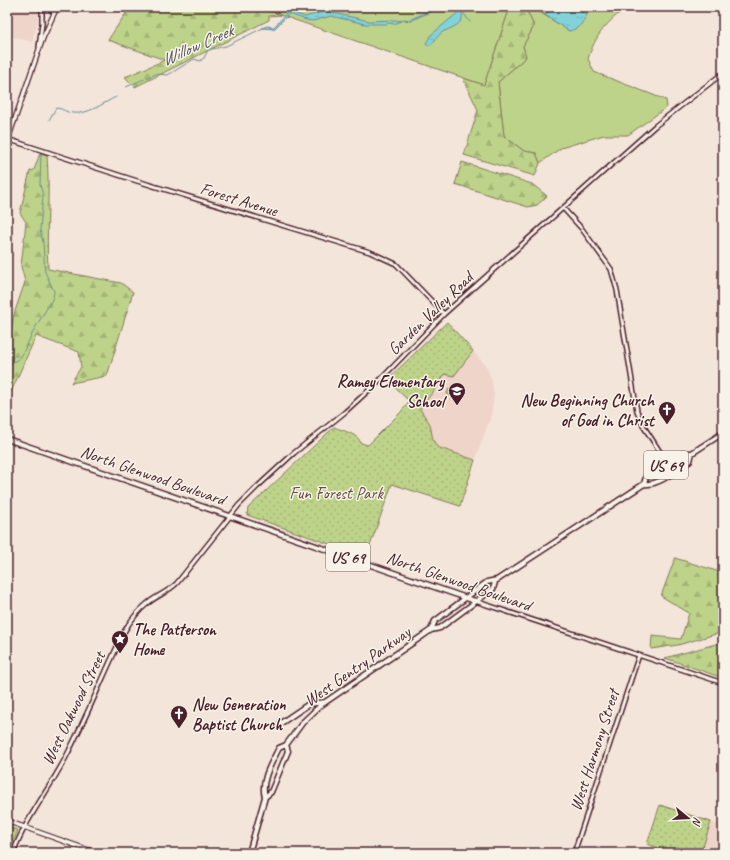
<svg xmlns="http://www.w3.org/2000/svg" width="730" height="860" font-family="Caveat,sans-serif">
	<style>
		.built { fill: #efd4c9 }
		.green { fill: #bdd389; stroke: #84795a }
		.forest { fill: url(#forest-firs); stroke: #84795a }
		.wetland { fill: url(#wetland-marsh); stroke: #84795a }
		.cemetery { fill: url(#cemetery-stones); stroke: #84795a }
		.park { fill: url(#park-dots); stroke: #84795a }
		.water { fill: url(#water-ripples); stroke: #6c8b93 }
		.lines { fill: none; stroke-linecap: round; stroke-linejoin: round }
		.stream { stroke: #6c8b93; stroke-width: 1 }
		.tertiary-casing { stroke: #4a1f2b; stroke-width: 6 }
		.secondary-casing { stroke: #4a1f2b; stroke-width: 6 }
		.primary-casing { stroke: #4a1f2b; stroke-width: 7 }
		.tertiary { stroke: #f7f3e8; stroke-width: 3 }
		.secondary { stroke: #f7f3e8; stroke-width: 3.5 }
		.primary { stroke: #f7f3e8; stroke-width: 4 }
		.labels { text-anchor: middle; stroke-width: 3; stroke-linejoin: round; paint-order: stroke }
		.shield { fill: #f7f3e8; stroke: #7e5f64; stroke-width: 1 }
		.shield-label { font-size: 16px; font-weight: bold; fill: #4a1f2b }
		.street-label { font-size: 17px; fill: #4a1f2b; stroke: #f7f3e8 }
		.poi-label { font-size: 17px; font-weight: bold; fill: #4a1f2b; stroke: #f7f3e8; text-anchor: end }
		.park-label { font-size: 17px; fill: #674c42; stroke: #f7f3e8 }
		.water-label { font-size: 18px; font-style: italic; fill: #5b555f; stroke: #f7f3e8 }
	</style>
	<defs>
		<pattern id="forest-firs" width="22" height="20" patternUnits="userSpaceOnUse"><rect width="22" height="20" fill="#bdd389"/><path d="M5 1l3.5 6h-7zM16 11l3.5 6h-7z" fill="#a4b576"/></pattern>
		<pattern id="wetland-marsh" width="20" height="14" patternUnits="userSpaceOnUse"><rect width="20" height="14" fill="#bdd389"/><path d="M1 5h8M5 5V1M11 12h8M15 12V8" fill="none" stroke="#a4b576"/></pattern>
		<pattern id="cemetery-stones" width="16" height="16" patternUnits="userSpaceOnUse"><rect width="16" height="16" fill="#bdd389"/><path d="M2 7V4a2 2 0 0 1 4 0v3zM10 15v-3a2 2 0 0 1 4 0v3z" fill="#a4b576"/></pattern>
		<pattern id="park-dots" width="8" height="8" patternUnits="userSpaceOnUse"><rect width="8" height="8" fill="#bdd389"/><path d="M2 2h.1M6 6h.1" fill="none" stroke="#a4b576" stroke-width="1.8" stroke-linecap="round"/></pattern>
		<pattern id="water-ripples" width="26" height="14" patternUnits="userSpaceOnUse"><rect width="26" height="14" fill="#82d3d9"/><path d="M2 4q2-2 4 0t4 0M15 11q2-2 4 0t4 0" fill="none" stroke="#72b5ba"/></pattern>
	</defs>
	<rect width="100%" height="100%" fill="#f3e5da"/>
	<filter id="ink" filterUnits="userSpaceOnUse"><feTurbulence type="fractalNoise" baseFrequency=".025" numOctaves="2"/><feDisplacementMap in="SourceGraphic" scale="8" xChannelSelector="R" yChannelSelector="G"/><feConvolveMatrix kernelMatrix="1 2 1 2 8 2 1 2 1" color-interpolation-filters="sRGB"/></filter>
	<g filter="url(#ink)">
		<path class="built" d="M 7,7 L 38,7 L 38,20 L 32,42 L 7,35 Z
			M 473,351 L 486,366 L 492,381 L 494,395 L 491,416 L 475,460 L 437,447 L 433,440 L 430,424 L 419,409 L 440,384 L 444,374 L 454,375 Z
			M 711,822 L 723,826 L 723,853 L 701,853 Z"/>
		<path class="green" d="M 257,7 L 510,7 L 484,85 Z
			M 525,7 L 532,7 L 569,31 L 584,21 L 587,14 L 595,7 L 627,7 C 606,23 596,34 588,59 L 594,72 L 666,100 L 667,107 L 628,135 L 604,135 L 561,148 L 540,163 L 536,153 L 524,151 L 504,136 L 498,82 L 526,57 L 523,46 L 534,26 Z
			M 449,388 L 462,393 L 459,399 L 447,394 Z"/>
		<path class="forest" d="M 130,7 L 257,7 L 281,15 L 269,16 L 269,20 L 135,87 L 125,77 L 165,60 L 108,40 Z
			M 510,7 L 525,7 L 534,26 L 523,46 L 526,57 L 498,82 L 504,136 L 524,151 L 536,153 L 540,163 L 535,176 L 464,155 L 478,110 L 463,78 L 484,85 Z
			M 40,153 L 47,155 C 50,193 46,231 48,269 L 121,283 L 133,292 L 107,376 L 71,383 L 81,367 L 79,352 L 36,336 L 7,401 L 7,351 L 14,314 L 25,282 L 21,266 L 26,222 L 20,213 L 30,171 L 34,170 Z
			M 462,162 L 532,184 L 547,196 L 537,205 L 528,207 L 455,184 Z
			M 675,558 L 723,573 L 723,632 L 678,645 L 651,649 L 652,636 L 681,639 L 689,613 L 661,596 Z
			M 723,642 L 723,678 L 665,658 Z"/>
		<path class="wetland" d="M 532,7 L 551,7 L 545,15 Z
			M 568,7 L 595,7 L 587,14 Z"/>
		<path class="cemetery" d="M 7,827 L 18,830 L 9,853 L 7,853 Z"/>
		<path class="park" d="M 447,322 L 473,351 L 454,376 L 444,374 C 439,387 428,397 420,409 L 430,424 L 433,440 L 437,447 L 475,460 L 460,506 L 392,484 L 366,557 L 247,515 L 248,508 L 334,427 C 343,431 357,433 361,443 L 368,445 L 401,412 L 409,401 L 387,380 Z
			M 660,805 L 711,822 L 701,853 L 673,853 L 647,844 Z"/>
		<path class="water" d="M 438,7 L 441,7 L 410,21 L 404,20 L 394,24 L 389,23 L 386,24 L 365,24 L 331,16 L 313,21 L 306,20 L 289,14 L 274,29 L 262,28 L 267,26 L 274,27 L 289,11 L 305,17 L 325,11 L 369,21 L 396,20 L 398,21 L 405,19 L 409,20 Z
			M 551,7 L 568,7 L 587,14 C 583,23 579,29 569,31 L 545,15 Z
			M 461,10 C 467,25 451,27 441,33 C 438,36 434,41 431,45 L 428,45 L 426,43 L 431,35 Z"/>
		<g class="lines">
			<path class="stream" d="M 459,7 L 470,22
				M 126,87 L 156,74 L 168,75 L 194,59 L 200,61 L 204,58 L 208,50 L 226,46 L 263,28
				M 49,120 L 56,108 C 63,108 66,113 73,113 C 88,115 103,103 116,97
				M 7,369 L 12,363 L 21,357 L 35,328 L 53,298 L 54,291 L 45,272 L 43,242 L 40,230 L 43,195 L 40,185 L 41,153"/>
			<defs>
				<path id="tertiary" d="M 47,7 L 54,12
					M 39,47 L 42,24 L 42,7
					M 7,139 L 134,180 L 370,252 L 396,264 L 444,314
					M 563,208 L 582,229 L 611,269 L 617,290 L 637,411 L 644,427 L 673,472
					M 475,601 L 723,683
					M 13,853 C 26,818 49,790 66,757 C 87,716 104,674 124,632 C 130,621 138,611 148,603 C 158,595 168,592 177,583 L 239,505 L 257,487 L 294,453 L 345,412 L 381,379 L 444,314 L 601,174 L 655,126 L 723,73
					M 574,853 L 639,655"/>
				<path id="secondary" d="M 7,142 L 43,38 L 57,7
					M 7,821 L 97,853"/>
				<path id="primary" d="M 7,439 L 475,601
					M 644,484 C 659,486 678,469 690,461 L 692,453
					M 431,630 L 440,628 L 493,589 L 495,582
					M 281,723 L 309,704 L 325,702
					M 265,797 L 271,792 L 288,751 L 286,745
					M 249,853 L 265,797 C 260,781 272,762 279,748 L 286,745 L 303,722 L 321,705 L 421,637 L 431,630 L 435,621 L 487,582 L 497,580 L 644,484 L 646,477 L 684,453 L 692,453 L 723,433"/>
			</defs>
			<use href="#tertiary" class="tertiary-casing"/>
			<use href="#secondary" class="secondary-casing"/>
			<use href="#primary" class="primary-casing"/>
			<use href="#tertiary" class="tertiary"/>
			<use href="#secondary" class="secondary"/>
			<use href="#primary" class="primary"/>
		</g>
	</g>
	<defs>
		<symbol id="school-pin" viewBox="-11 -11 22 30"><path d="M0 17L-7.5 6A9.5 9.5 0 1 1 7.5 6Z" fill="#4a1f2b" stroke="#f7f3e8"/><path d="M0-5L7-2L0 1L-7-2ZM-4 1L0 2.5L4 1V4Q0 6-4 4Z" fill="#fff"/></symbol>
		<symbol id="church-pin" viewBox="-11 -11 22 30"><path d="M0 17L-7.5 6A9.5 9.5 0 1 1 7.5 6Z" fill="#4a1f2b" stroke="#f7f3e8"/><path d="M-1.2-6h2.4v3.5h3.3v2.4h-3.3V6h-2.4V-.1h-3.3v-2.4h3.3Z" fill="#fff"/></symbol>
		<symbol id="sight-pin" viewBox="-11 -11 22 30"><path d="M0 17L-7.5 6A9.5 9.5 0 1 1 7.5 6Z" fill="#4a1f2b" stroke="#f7f3e8"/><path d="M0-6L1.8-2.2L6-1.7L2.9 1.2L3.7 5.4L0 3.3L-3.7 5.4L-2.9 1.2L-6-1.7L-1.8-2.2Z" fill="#fff"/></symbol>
	</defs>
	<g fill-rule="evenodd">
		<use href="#school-pin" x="447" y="381" width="20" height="27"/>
		<use href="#church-pin" x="657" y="400" width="20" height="27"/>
		<use href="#sight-pin" x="110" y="629" width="20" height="27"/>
		<use href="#church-pin" x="169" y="704" width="20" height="27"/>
	</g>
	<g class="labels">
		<g class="shield">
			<rect x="644" y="451" width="44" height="28" rx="3"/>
			<rect x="326" y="543" width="44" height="28" rx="3"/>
		</g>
		<g class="shield-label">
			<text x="666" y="471">US 69</text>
			<text x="348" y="563">US 69</text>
		</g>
		<g class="street-label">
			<text transform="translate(239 199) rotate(17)" y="6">Forest Avenue</text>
			<text transform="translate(430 313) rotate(-44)" y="6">Garden Valley Road</text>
			<text transform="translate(153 475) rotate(19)" y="6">North Glenwood Boulevard</text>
			<text transform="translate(459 581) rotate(19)" y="6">North Glenwood Boulevard</text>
			<text transform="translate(357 666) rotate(-35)" y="6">West Gentry Parkway</text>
			<text transform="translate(73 708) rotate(-64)" y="6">West Oakwood Street</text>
			<text transform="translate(594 750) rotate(-72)" y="6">West Harmony Street</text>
		</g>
		<g class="poi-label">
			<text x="444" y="387">Ramey Elementary<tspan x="444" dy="20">School</tspan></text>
			<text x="654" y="406">New Beginning Church<tspan x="654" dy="20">of God in Christ</tspan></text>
			<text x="133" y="635" text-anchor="start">The Patterson<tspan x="133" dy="20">Home</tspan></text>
			<text x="192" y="710" text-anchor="start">New Generation<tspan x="192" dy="20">Baptist Church</tspan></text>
		</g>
		<g class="park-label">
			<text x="336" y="499">Fun Forest Park</text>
		</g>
		<g class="water-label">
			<text transform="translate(197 45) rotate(-24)" y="6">Willow Creek</text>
		</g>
	</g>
	<rect width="730" height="860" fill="none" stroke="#f7f3e8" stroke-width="24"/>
	<rect x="12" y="12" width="706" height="836" fill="none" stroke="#4a1f2b" stroke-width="1.5" filter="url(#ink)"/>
	<g transform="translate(688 818) rotate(108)" stroke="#f7f3e8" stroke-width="3" paint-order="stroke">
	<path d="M0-3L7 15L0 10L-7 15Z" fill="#4a1f2b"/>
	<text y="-6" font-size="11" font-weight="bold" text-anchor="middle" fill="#4a1f2b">N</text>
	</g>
</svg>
